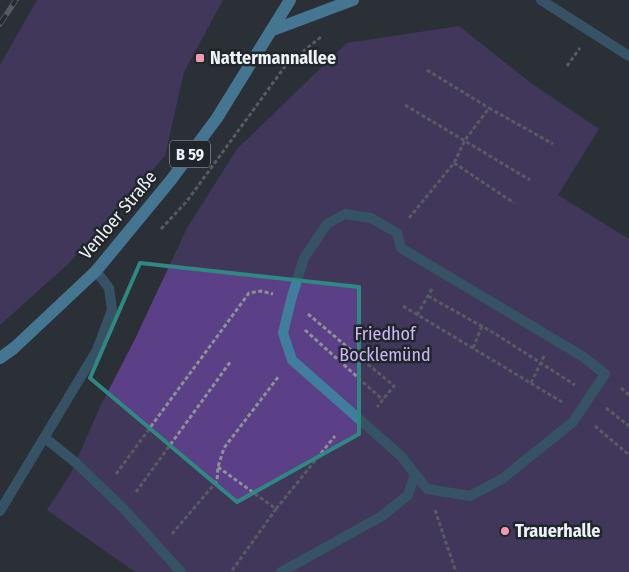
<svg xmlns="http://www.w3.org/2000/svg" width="629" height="572" font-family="'Fira Sans Condensed',sans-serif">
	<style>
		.green { fill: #5c4087 }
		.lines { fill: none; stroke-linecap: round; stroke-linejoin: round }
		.path { stroke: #8d9196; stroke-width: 3; stroke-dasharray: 4 2.5; stroke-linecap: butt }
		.lane { stroke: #417e9e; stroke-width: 10 }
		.street { stroke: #417e9e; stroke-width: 10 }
		.primary { stroke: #63c9fe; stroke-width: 12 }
		.rail-casing { stroke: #8d9196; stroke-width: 5.5 }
		.rail { stroke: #21262c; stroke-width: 4; stroke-dasharray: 11; stroke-linecap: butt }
		.marked { fill: none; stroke: #308882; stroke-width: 4; stroke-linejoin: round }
		.poi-dot { fill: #f29aad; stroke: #21262c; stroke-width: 2 }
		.labels { text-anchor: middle; stroke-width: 5; stroke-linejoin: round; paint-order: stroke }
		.shield { fill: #21262c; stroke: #b0b4b9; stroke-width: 1 }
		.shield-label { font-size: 16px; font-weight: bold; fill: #eef1f5 }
		.poi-label { font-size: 18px; font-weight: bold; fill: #eef1f5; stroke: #21262c; text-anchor: start }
		.street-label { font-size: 18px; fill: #eef1f5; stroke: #21262c }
		.park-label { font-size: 18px; fill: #ccb7f6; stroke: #21262c }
	</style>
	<rect width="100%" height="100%" fill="#2b3036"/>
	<path class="green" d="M 37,0 L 223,0 L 184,72 L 165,156 L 68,264 L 0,325 L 0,65 Z
		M 459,26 L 531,83 L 599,129 L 558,195 L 629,239 L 629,572 L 135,572 L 47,510 L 71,473 L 100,407 L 136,337 L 187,228 L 237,149 L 347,43 Z"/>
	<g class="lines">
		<path class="path" d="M 567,66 L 580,48
			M 427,70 L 489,108
			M 405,105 L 530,180
			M 454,163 L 514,203
			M 409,218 L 454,163 L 465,140 L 489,108 L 553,144
			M 161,229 L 187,201 L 286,65 L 321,37
			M 428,296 L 494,333 L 575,385
			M 403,306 L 562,402
			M 308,314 L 394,386 L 377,407
			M 417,315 L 432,289
			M 305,330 L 383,400
			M 473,348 L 482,326
			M 531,383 L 544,356
			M 621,388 L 629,395
			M 606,408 L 629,426
			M 595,426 L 629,455
			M 218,467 L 276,509 L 231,572
			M 116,474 L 249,293 L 261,291 L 273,294
			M 136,492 L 231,361
			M 276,509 L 335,436
			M 435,510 L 456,572
			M 172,534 L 217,481 L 218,467 L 224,448 L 279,376"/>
		<path class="lane" d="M 345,214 L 371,218 L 397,233 L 401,248 L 582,356 L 605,374 L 573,422 L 502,479 L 470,496 L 427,489 L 401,456 L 292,360 L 283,333 L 291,300 L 304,258 L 327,224 Z
			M 45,438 L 75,462 L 124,509 L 181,572
			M 281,572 L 382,516 L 408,495 L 415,474"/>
		<path class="street" d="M 541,0 L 629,56
			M 0,511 L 97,350 L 112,310 L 109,288 L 96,271"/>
		<path class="primary" d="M 273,30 L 353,0
			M 0,358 L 14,348 L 96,271 L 171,180 L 217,118 L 290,0"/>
		<defs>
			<path id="rail" d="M 0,24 L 16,0"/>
		</defs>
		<use href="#rail" class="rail-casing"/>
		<use href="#rail" class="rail"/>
	</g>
	<path d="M0 0H629V572H0ZM 140,263 L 359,287 L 359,434 L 237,502 L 90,378 Z" fill="#2b3036" fill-opacity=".55" fill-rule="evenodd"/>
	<path class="marked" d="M 140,263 L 359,287 L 359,434 L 237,502 L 90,378 Z"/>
	<g class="poi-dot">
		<rect x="195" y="53" width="10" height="10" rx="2.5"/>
		<circle cx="505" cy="531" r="5"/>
	</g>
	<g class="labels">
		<rect class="shield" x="170" y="140.5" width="40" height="27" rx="4"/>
		<g class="shield-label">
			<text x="190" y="160">B 59</text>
		</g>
		<g class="poi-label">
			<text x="210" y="64">Nattermannallee</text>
			<text x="515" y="537">Trauerhalle</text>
		</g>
		<g class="street-label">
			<text transform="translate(118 215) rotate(-50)" y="6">Venloer Straße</text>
		</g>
		<g class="park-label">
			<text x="385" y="340">Friedhof<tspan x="385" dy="21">Bocklemünd</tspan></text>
		</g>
	</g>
</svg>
